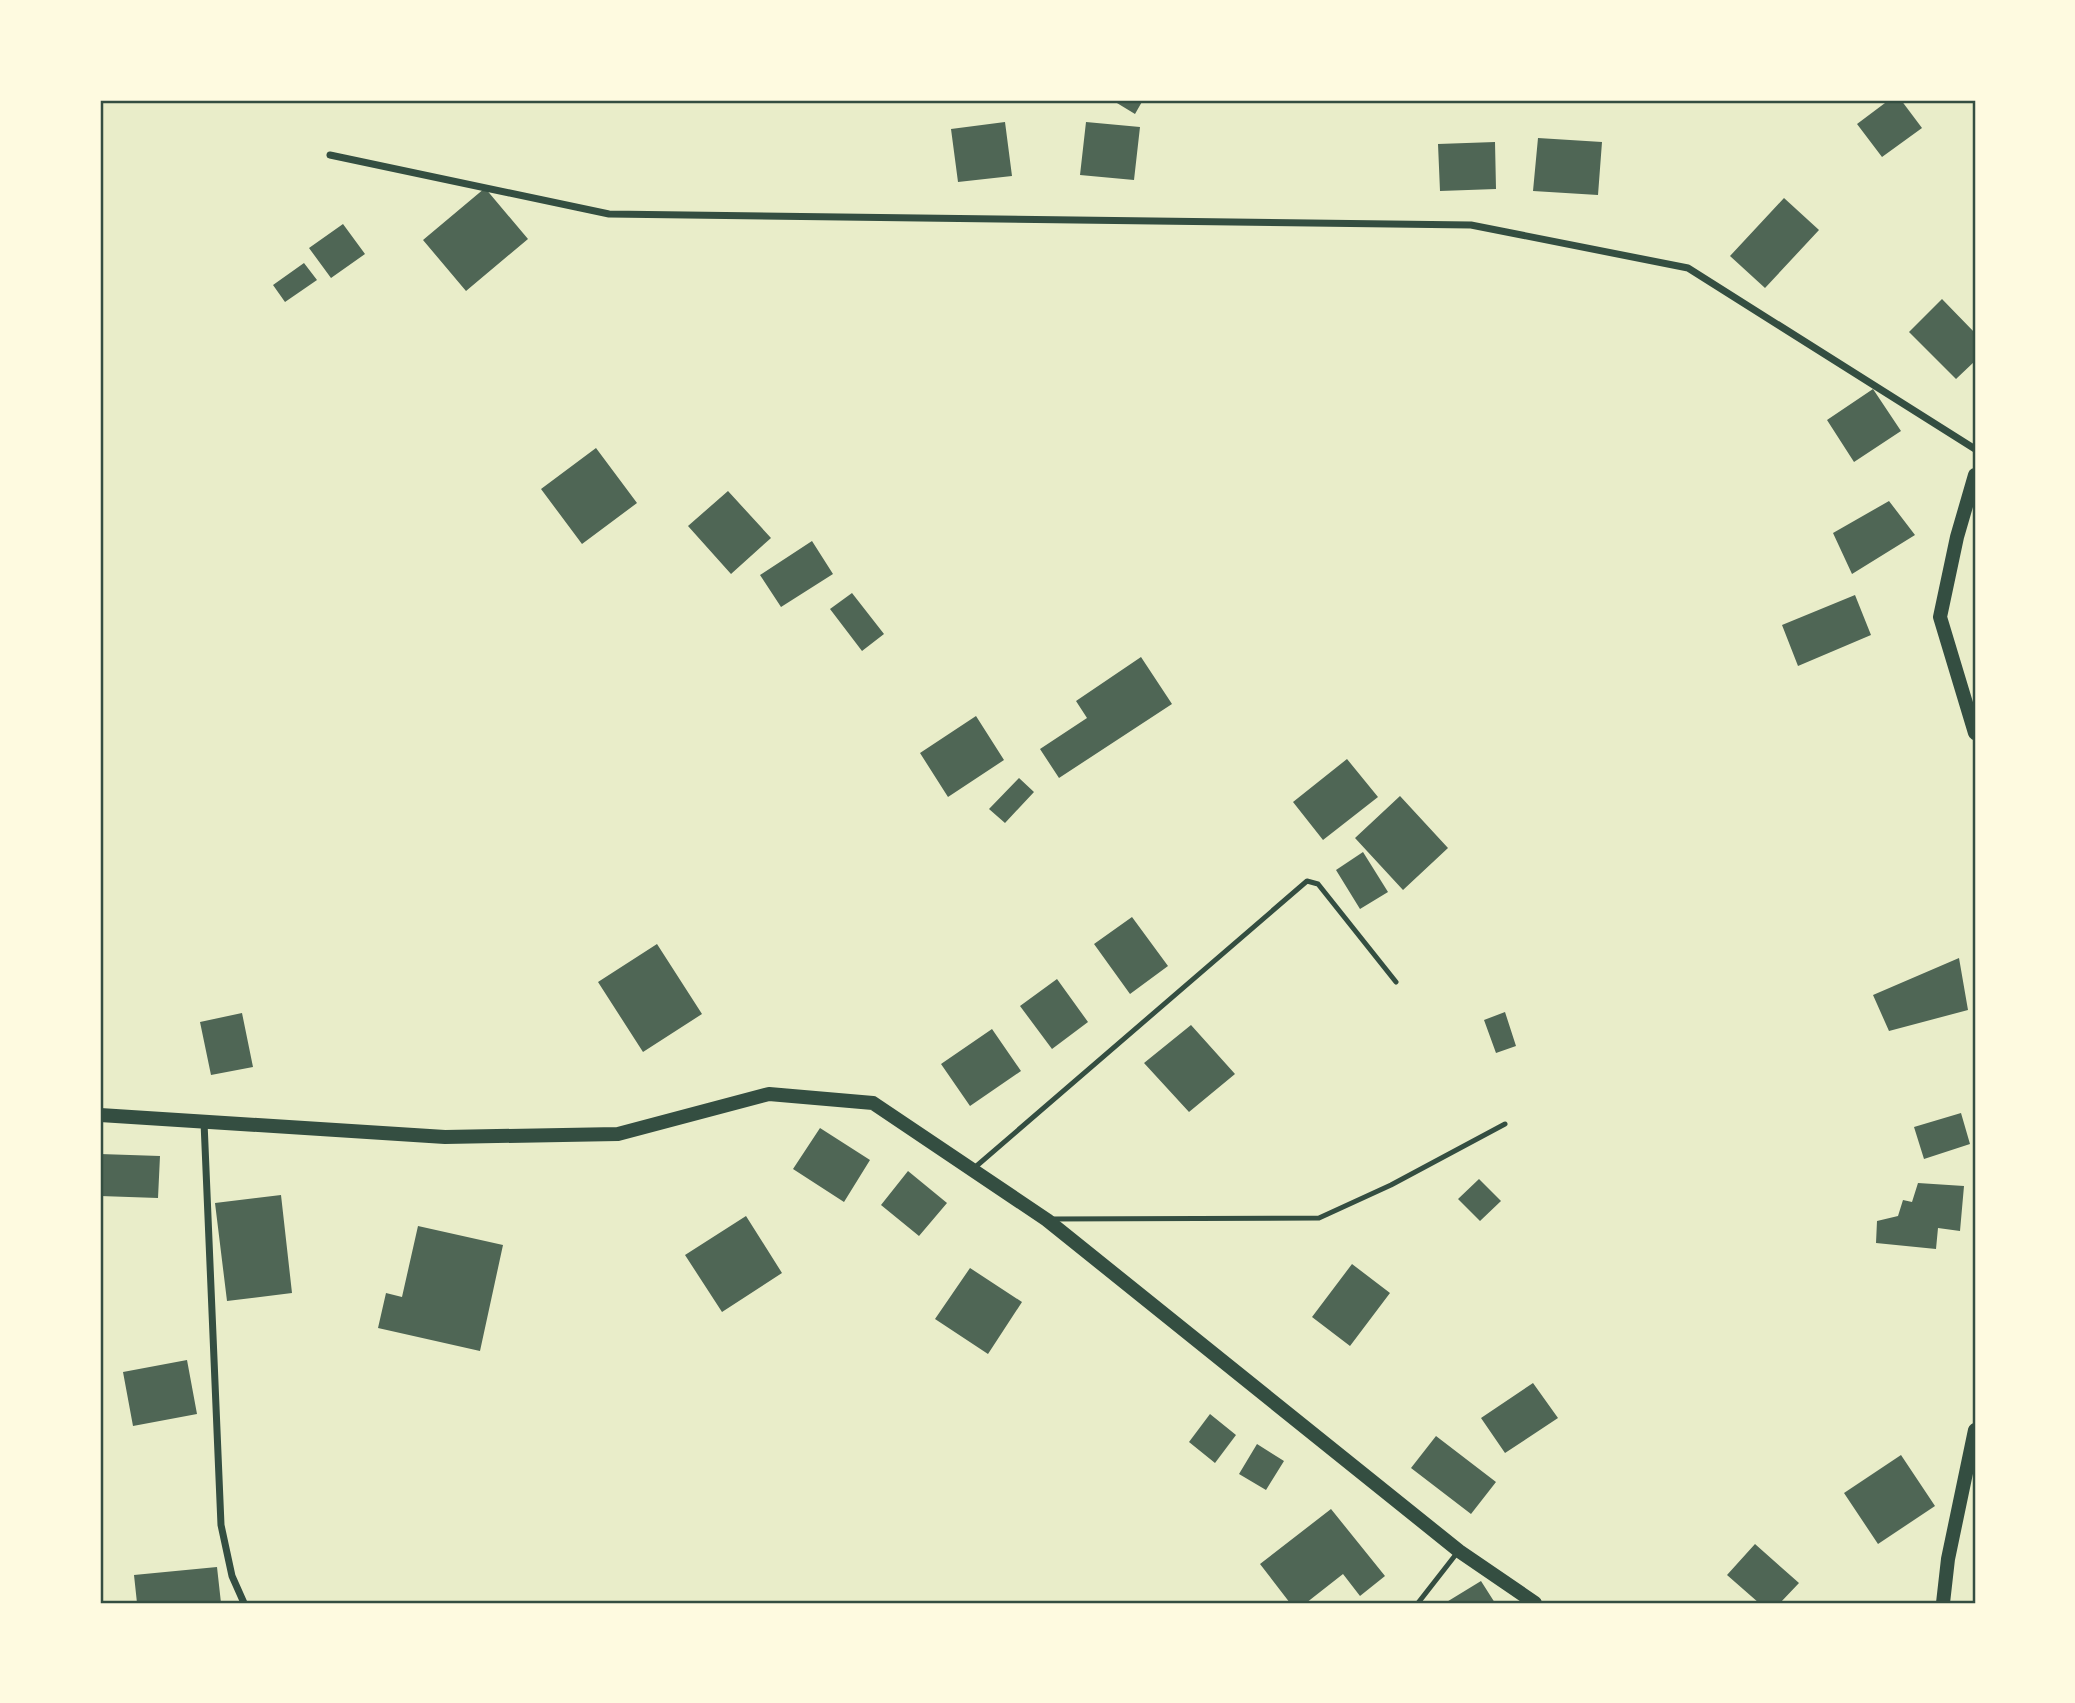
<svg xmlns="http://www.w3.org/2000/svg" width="2075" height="1703" font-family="'DM Sans',sans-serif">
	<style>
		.building { fill: #4f6655 }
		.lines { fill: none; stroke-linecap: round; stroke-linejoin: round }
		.service { stroke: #344e41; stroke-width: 5 }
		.minor { stroke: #344e41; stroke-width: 7 }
		.secondary { stroke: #344e41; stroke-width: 14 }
		.neatline { fill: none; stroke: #344e41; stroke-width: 2.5 }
	</style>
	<rect width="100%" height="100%" fill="#e9edc9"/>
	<path class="building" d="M 1112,100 L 1143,100 L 1135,114 Z
		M 1889,100 L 1901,100 L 1922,128 L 1882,157 L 1857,124 Z
		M 1005,122 L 1012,176 L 958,182 L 951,129 Z
		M 1086,122 L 1140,127 L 1134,180 L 1080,175 Z
		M 1538,138 L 1602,142 L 1598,195 L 1533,191 Z
		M 1495,142 L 1496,189 L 1440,191 L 1438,144 Z
		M 485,188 L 528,239 L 466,291 L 423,240 Z
		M 1784,198 L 1819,230 L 1765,288 L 1730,256 Z
		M 343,224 L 365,254 L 331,278 L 309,248 Z
		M 304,263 L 317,280 L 285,302 L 273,285 Z
		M 1942,299 L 1975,333 L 1975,361 L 1956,379 L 1909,332 Z
		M 1873,389 L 1901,431 L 1854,462 L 1827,420 Z
		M 596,448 L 637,503 L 582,544 L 541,489 Z
		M 728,491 L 771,538 L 731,574 L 688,526 Z
		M 1889,501 L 1915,535 L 1852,574 L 1833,533 Z
		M 812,541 L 833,574 L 781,607 L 760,575 Z
		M 852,593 L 884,634 L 862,651 L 830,609 Z
		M 1855,595 L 1871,635 L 1798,666 L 1782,625 Z
		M 1141,657 L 1172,704 L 1059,778 L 1040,749 L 1087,718 L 1076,701 Z
		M 976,716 L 1004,760 L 948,797 L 920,753 Z
		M 1347,759 L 1378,797 L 1323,840 L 1293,802 Z
		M 1019,778 L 1034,792 L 1005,823 L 989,809 Z
		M 1400,796 L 1448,848 L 1403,890 L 1355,838 Z
		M 1363,852 L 1388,892 L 1360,909 L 1336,870 Z
		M 1132,917 L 1168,966 L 1130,994 L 1094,944 Z
		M 657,944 L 702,1014 L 643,1052 L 598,982 Z
		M 1959,958 L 1968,1010 L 1889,1031 L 1873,995 Z
		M 1057,979 L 1088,1022 L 1052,1049 L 1020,1006 Z
		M 1505,1012 L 1516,1046 L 1496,1053 L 1484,1020 Z
		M 242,1013 L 253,1067 L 211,1075 L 200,1022 Z
		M 1191,1025 L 1235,1074 L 1189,1112 L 1144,1063 Z
		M 992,1029 L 1021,1071 L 970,1106 L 941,1064 Z
		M 1961,1113 L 1970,1144 L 1924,1159 L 1914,1127 Z
		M 820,1128 L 870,1160 L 844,1202 L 793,1169 Z
		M 100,1154 L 160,1156 L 158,1198 L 100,1196 Z
		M 908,1171 L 947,1203 L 919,1236 L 881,1205 Z
		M 1479,1179 L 1501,1201 L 1480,1221 L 1458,1199 Z
		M 1918,1183 L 1964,1186 L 1960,1231 L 1938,1228 L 1936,1249 L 1876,1243 L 1877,1221 L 1898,1216 L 1903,1200 L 1912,1202 Z
		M 281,1195 L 292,1293 L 227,1301 L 215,1203 Z
		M 746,1216 L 782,1273 L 722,1312 L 685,1255 Z
		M 418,1226 L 503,1245 L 480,1351 L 378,1328 L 386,1293 L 402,1297 Z
		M 1352,1264 L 1390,1293 L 1350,1346 L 1312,1317 Z
		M 970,1268 L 1022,1302 L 988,1354 L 935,1319 Z
		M 187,1360 L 197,1414 L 133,1426 L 123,1372 Z
		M 1533,1383 L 1558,1418 L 1505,1453 L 1481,1418 Z
		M 1210,1414 L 1236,1435 L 1215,1463 L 1189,1442 Z
		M 1436,1436 L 1496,1482 L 1471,1514 L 1411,1468 Z
		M 1257,1444 L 1284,1461 L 1266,1490 L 1239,1474 Z
		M 1901,1455 L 1935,1506 L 1878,1544 L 1844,1493 Z
		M 1331,1509 L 1385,1576 L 1360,1596 L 1343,1574 L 1306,1603 L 1290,1603 L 1260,1564 Z
		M 1755,1544 L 1799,1583 L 1780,1603 L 1759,1603 L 1727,1575 Z
		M 217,1567 L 221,1603 L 137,1603 L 134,1575 Z
		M 1481,1581 L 1495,1603 L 1445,1603 Z"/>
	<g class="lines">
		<path class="service" d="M 973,1169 L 1307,881 L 1318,884 L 1396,982
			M 1050,1219 L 1319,1218 L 1391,1185 L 1505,1124
			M 1418,1603 L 1457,1553"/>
		<path class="minor" d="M 330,155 L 609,214 L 1471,225 L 1688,268 L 1975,449
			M 204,1122 L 221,1525 L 232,1576 L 244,1603"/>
		<path class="secondary" d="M 1975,475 L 1957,537 L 1940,617 L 1975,733
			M 100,1115 L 445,1137 L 618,1134 L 769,1094 L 873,1103 L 1047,1220 L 1459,1551 L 1535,1603
			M 1943,1603 L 1948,1559 L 1975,1430"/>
	</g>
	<rect width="2075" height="1703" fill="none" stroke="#fefae0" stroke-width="203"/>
	<rect x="102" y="102" width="1872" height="1500" class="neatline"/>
</svg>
